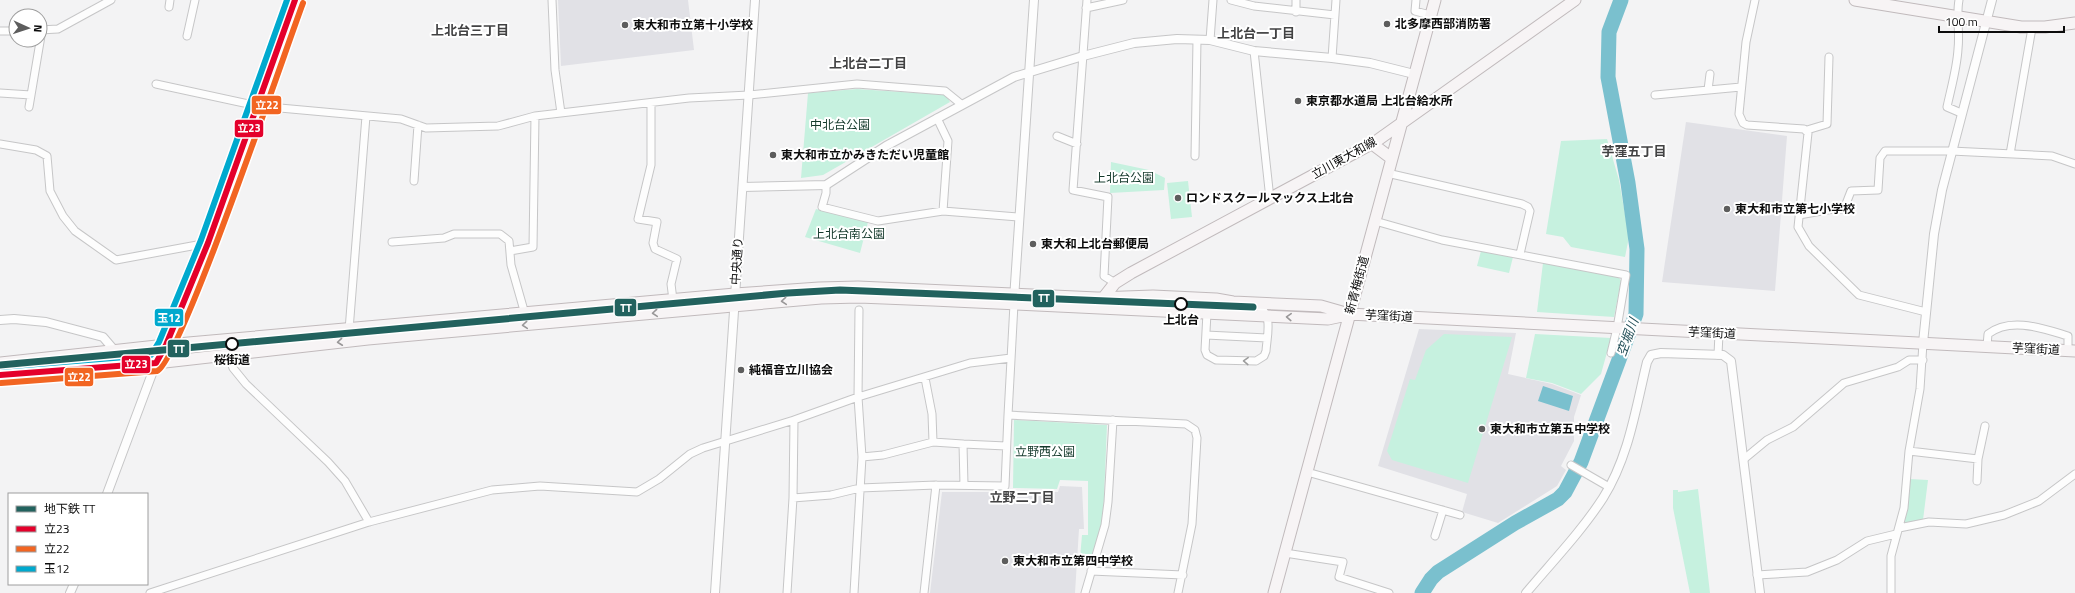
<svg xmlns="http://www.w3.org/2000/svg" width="2075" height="593" font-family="'Titillium Web','Noto Sans JP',sans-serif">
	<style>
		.built { fill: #e1e1e6 }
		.green { fill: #c6f1df }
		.water { fill: #7ac0ce }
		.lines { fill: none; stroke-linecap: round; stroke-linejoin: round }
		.river { stroke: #7ac0ce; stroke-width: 15 }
		.minor-casing { stroke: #c6c6c7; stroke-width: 9 }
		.tertiary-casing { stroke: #c6c6c7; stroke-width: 10 }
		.primary-casing { stroke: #c1babc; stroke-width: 13 }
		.minor { stroke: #fdfdfd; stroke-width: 7 }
		.tertiary { stroke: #fdfdfd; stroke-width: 8 }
		.primary { stroke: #f7f4f5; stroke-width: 11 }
		.bus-1-casing { stroke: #fff; stroke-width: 9 }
		.bus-2-casing { stroke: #fff; stroke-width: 9 }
		.bus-3-casing { stroke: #fff; stroke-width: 9 }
		.bus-1 { stroke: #e4002b; stroke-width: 6 }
		.bus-2 { stroke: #f26522; stroke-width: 6 }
		.bus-3 { stroke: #00a9ce; stroke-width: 6 }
		.metro-1-casing { stroke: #fff; stroke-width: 10 }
		.metro-1 { stroke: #22625e; stroke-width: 7 }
		.oneway { stroke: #999798 }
		.oneway2 { stroke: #9d9d9d }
		.poi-dot { fill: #5d5d5d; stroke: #fff; stroke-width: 1.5 }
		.stop-dot { fill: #fff; stroke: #0c0c0c; stroke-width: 2 }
		.labels { text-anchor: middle; stroke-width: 4; stroke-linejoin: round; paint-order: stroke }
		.poi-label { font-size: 12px; font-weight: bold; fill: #0c0c0c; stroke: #fff; text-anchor: start }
		.park-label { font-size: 12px; fill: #14392b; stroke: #fff }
		.street-label { font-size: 12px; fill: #0c0c0c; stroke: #fff }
		.stop-label { font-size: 12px; font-weight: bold; fill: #0c0c0c; stroke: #fff }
		.neighbourhood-label { font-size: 13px; font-weight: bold; fill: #424243; stroke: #fff }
		.water-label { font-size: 13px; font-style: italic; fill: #224e57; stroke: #fff }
		.line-badge { stroke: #fff; stroke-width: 1.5 }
		.badge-label { font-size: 11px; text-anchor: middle; font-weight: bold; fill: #fff }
	</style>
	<rect width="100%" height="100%" fill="#f3f3f4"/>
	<path class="built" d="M 558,0 L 688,0 L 694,50 L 561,66 Z
		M 1686,122 L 1787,136 L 1775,291 L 1662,282 Z
		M 1419,329 L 1516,333 L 1508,374 L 1552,384 L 1581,395 L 1574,417 L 1574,441 L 1561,466 L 1566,470 L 1557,486 L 1498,523 L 1462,512 L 1467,494 L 1378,466 Z
		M 1060,486 L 1082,487 L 1084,529 L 1079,529 L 1075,593 L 930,593 L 942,492 L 1058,492 Z"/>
	<path class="green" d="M 857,89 L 946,95 L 950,102 L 823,175 L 801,178 L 808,93 Z
		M 1607,139 L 1619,180 L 1629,237 L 1625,257 L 1571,247 L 1563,237 L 1546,234 L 1561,141 Z
		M 1111,162 L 1149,170 L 1165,178 L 1164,190 L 1110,193 Z
		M 1188,181 L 1192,217 L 1171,219 L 1167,183 Z
		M 816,209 L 868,222 L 860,253 L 805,237 Z
		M 1481,251 L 1513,257 L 1509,273 L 1477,266 Z
		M 1543,263 L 1618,276 L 1621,281 L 1614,317 L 1537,312 Z
		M 1444,334 L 1512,337 L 1468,483 L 1392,460 L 1387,451 L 1410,379 L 1415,380 L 1426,350 Z
		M 1535,334 L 1611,338 L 1601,374 L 1581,394 L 1552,383 L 1526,378 Z
		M 1014,420 L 1107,425 L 1103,522 L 1092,559 L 1080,558 L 1082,535 L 1088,535 L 1088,481 L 1060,480 L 1057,489 L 1013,488 Z
		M 1910,479 L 1928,480 L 1923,520 L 1905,523 L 1904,522 Z
		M 1698,489 L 1710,593 L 1690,593 L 1673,508 L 1673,490 L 1678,490 L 1678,492 Z"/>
	<path class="water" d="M 1543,386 L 1573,396 L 1569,411 L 1538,401 Z"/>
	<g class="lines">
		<path class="river" d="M 1422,593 L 1431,579 L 1438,572 L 1515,523 L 1558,499 L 1565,492 L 1581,462 L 1636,314 L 1637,249 L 1628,183 L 1608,77 L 1609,32 L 1621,0"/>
		<defs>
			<path id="minor" d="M 552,0 L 555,70 L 561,113
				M 1087,0 L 1073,190 L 1108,197 L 1104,276 L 1115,283
				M 1231,0 L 1254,6 L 1335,15
				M 1416,0 L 1415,11 L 1430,15
				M 1755,0 L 1746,42 L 1739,114 L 1743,123 L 1747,125 L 1804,129 L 1808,133 L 1798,227 L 1809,246 L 1859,295 L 1926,312
				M 1959,0 C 1956,16 1960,32 1958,49 C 1957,68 1951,88 1947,107 L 1961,113
				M 169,7 L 170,0
				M 1086,8 L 1123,0
				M 1296,12 L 1296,0
				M 40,30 L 58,29 L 111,0
				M 0,31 L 16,31
				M 187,36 L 195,0
				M 1210,40 L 1213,0
				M 1254,51 L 1270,199
				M 1332,58 L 1336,0
				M 156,84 L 258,106 L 401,119 L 426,128 L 498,126 L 535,116 L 689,98 L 749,95 L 857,84 L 945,91 L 961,104
				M 1708,90 L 1710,74
				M 0,93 L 31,95
				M 1655,95 L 1741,87
				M 651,103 L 651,165 L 638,219 L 657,222 L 653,243 L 655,249 L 677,259 L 671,284 L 673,300
				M 29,107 L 42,30
				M 937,118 L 948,141 L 943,211
				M 1807,130 L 1827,124 L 1829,57
				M 1057,136 L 1077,144
				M 0,144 L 36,150 L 47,156 L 50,191 L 63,216 L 75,231 L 116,260 L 208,243
				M 2010,154 L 2032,28
				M 1195,156 L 1197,40
				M 1387,173 L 1522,204 L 1528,207 L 1530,211 L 1520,254
				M 414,181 L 418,125
				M 826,185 L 826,193 L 822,207 L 878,221 L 943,211 L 1019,217
				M 1799,215 L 1833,209 L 1844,209 L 1851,191 L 1878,190 L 1880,158 L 1885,151 L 1951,151 L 2052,156 L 2075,164
				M 1375,221 L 1442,240 L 1626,275 L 1617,328 L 1611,353
				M 392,242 L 444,238 L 454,234 L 500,234 L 509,241 L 511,265 L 525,314
				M 510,251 L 533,247 L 535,116
				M 859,310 L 858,397 L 970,363 L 1011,358
				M 1207,313 L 1205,350 L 1207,355 L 1216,360 L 1256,361 L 1264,356 L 1266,351 C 1267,335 1274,313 1256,305
				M 349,330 L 366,116
				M 1206,335 L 1267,338
				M 1987,346 L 1988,334 C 2011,316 2044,329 2068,336 L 2068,350
				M 228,354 L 233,368 L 246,384 L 328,462 L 345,481 L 369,522
				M 1718,355 L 1719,333
				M 1008,415 L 1014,304
				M 933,442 L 963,444 L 964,485
				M 963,444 L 1006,446
				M 1909,451 L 1978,459
				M 1744,459 L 1767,440 L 1793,427 L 1844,383 L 1898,367 L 1909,360 L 1923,360
				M 1571,465 L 1609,487
				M 1307,472 L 1460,515
				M 1977,481 L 1978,459 L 1985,426
				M 793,498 L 831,495 L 860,488 L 936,485 L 1005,486 L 1008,415 L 1186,424 L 1195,430 L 1197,438 L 1192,524 L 1178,593
				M 1899,528 L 1929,522 L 1966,524 L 2004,515 L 2039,501 L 2075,474
				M 1435,536 L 1443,510
				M 1285,553 L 1343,562 L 1339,577 L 1389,593
				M 1091,571 L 1183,575
				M 1757,575 L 1807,572 L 1837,560 L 1867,541 L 1896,534
				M 150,593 L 369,522 L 492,490 L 540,486 L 637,492 L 659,479 L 690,454 L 703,448 L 794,420
				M 787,593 L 793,498 L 794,420 L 858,397 L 862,457 L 883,455 L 933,442 L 932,414 L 925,378
				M 854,593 L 862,457
				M 924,593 L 936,485
				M 1085,593 L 1105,525 L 1108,502 L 1113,420
				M 1891,593 L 1891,556 L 1904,508 L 1909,451 L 1920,389 L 1923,343"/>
			<path id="tertiary" d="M 743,187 L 826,185 L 886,146 L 1014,77 L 1083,56 L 1134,43 L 1177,39 L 1210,40 L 1254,51 L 1332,58 L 1370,63 L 1414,74
				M 1014,299 L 1034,0
				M 0,320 L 14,319 L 46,322 L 103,337 L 115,351
				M 1923,343 L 1934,234 L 1942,190 L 1992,0
				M 107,494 L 156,363 L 166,345 L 208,243 L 295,0
				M 70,593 L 74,584
				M 715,593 L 755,0
				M 1526,593 C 1552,562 1581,532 1603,498 C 1629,457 1636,407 1647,362 L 1651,355 L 1661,353 L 1723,355 L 1731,361 L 1760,593"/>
			<path id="primary" d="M 1855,0 L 2021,27 L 2045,27 L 2075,23
				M 1371,143 L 1391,158
				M 1104,297 L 1115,283 L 1131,273 L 1375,142 L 1575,0
				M 0,363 L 166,345 L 735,294 L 819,288 L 858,287 L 1097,298 L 1153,296 L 1216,299 L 1233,302 L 1321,306 L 1349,314 L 2075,351
				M 0,375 L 156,363 L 368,339 L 821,298 L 859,297 L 933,300 L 1328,319 L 1347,315
				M 1274,593 L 1435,0"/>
		</defs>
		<use href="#minor" class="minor-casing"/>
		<use href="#tertiary" class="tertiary-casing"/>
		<use href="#primary" class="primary-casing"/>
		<use href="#minor" class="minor"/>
		<use href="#tertiary" class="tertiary"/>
		<use href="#primary" class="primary"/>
		<defs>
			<path id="bus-1" d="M 0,375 L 156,363 L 166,345 L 208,243 L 295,0"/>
			<path id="bus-2" d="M 1,383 L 157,371 C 179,365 287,45 303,3"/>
			<path id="bus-3" d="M 0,367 L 151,355 L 159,342 L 201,240 L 287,0"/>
		</defs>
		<use href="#bus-1" class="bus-1-casing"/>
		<use href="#bus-2" class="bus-2-casing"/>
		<use href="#bus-3" class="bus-3-casing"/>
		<use href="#bus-1" class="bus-1"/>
		<use href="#bus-2" class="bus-2"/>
		<use href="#bus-3" class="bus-3"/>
		<defs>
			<path id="metro-1" d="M 0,365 L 788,293 L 840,290 L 1253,307"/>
		</defs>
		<use href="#metro-1" class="metro-1-casing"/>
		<use href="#metro-1" class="metro-1"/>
	</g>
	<defs><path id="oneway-chevron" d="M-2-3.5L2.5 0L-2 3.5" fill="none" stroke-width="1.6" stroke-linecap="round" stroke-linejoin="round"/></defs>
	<g class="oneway">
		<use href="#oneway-chevron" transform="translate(784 301) rotate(175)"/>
		<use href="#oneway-chevron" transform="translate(655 313) rotate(175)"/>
		<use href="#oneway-chevron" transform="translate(1289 317) rotate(-177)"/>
		<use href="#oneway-chevron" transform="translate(525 325) rotate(175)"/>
		<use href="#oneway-chevron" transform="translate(340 342) rotate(174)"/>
	</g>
	<use class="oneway2" href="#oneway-chevron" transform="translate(1246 361) rotate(-178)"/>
	<g class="poi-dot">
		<circle cx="1387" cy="24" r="4"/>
		<circle cx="625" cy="25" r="4"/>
		<circle cx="1298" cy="101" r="4"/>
		<circle cx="773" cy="155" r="4"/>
		<circle cx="1178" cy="198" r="4"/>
		<circle cx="1727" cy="209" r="4"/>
		<circle cx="1033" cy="244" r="4"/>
		<circle cx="741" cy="370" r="4"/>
		<circle cx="1482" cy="429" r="4"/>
		<circle cx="1005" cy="561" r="4"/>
	</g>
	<g class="stop-dot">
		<circle cx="1181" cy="304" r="6"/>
		<circle cx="232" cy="344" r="6"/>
	</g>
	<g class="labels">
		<g class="poi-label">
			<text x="1395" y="28">北多摩西部消防署</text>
			<text x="633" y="29">東大和市立第十小学校</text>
			<text x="1306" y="105">東京都水道局 上北台給水所</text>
			<text x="781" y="159">東大和市立かみきただい児童館</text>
			<text x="1186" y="202">ロンドスクールマックス上北台</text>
			<text x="1735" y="213">東大和市立第七小学校</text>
			<text x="1041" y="248">東大和上北台郵便局</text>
			<text x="749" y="374">純福音立川協会</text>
			<text x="1490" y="433">東大和市立第五中学校</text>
			<text x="1013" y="565">東大和市立第四中学校</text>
		</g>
		<g class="park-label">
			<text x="840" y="129">中北台公園</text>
			<text x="1124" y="182">上北台公園</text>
			<text x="849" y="238">上北台南公園</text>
			<text x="1045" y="456">立野西公園</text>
		</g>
		<g class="street-label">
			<text transform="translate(1344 158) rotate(-29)" y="4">立川東大和線</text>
			<text transform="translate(737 261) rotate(-86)" y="4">中央通り</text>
			<text transform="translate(1357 285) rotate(-75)" y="4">新青梅街道</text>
			<text transform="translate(1389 316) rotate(3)" y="4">芋窪街道</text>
			<text transform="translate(1712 333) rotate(3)" y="4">芋窪街道</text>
			<text transform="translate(2036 349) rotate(3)" y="4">芋窪街道</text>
		</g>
		<g class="stop-label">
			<text x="1181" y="324">上北台</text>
			<text x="232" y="364">桜街道</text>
		</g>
		<g class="neighbourhood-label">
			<text x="470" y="35">上北台三丁目</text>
			<text x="1256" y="38">上北台一丁目</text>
			<text x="868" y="68">上北台二丁目</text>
			<text x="1634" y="156">芋窪五丁目</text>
			<text x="1022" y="502">立野二丁目</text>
		</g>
		<g class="water-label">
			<text transform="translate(1627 337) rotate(-70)" y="5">空堀川</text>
		</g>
	</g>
	<g class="line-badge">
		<rect x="251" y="95" width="31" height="20" rx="4" fill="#f26522"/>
		<rect x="234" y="119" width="30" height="19" rx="4" fill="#e4002b"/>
		<rect x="1032" y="289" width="23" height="19" rx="4" fill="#22625e"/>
		<rect x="614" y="298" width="23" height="19" rx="4" fill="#22625e"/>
		<rect x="154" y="308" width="30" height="19" rx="4" fill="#00a9ce"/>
		<rect x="167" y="339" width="23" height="19" rx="4" fill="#22625e"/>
		<rect x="121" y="355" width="30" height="19" rx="4" fill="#e4002b"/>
		<rect x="64" y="367" width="30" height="20" rx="4" fill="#f26522"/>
	</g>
	<g class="badge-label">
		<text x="267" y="109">立22</text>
		<text x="249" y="132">立23</text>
		<text x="1044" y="302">TT</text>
		<text x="626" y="312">TT</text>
		<text x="169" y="322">玉12</text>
		<text x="179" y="353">TT</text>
		<text x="136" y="368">立23</text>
		<text x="79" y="381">立22</text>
	</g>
	<rect x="8" y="493" width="140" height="92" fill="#ffffff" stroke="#9e9e9e"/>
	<rect x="16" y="506" width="20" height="6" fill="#22625e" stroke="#9e9e9e"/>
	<text x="44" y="513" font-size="12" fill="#0c0c0c">地下鉄 TT</text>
	<rect x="16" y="526" width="20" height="6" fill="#e4002b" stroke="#9e9e9e"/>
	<text x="44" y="533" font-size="12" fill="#0c0c0c">立23</text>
	<rect x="16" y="546" width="20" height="6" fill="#f26522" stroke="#9e9e9e"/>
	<text x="44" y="553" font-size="12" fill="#0c0c0c">立22</text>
	<rect x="16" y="566" width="20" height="6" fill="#00a9ce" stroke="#9e9e9e"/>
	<text x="44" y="573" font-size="12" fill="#0c0c0c">玉12</text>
	<g transform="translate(28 28) rotate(93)"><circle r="19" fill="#ffffff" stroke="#9e9e9e"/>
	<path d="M0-3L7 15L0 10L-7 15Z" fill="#5d5d5d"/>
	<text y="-6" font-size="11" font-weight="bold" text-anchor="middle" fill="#0c0c0c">N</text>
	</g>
	<path d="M1939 26v6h125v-6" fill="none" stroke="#0c0c0c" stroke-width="2"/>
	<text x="1945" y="26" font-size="12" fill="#0c0c0c" stroke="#ffffff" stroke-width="3" paint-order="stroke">100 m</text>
</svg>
